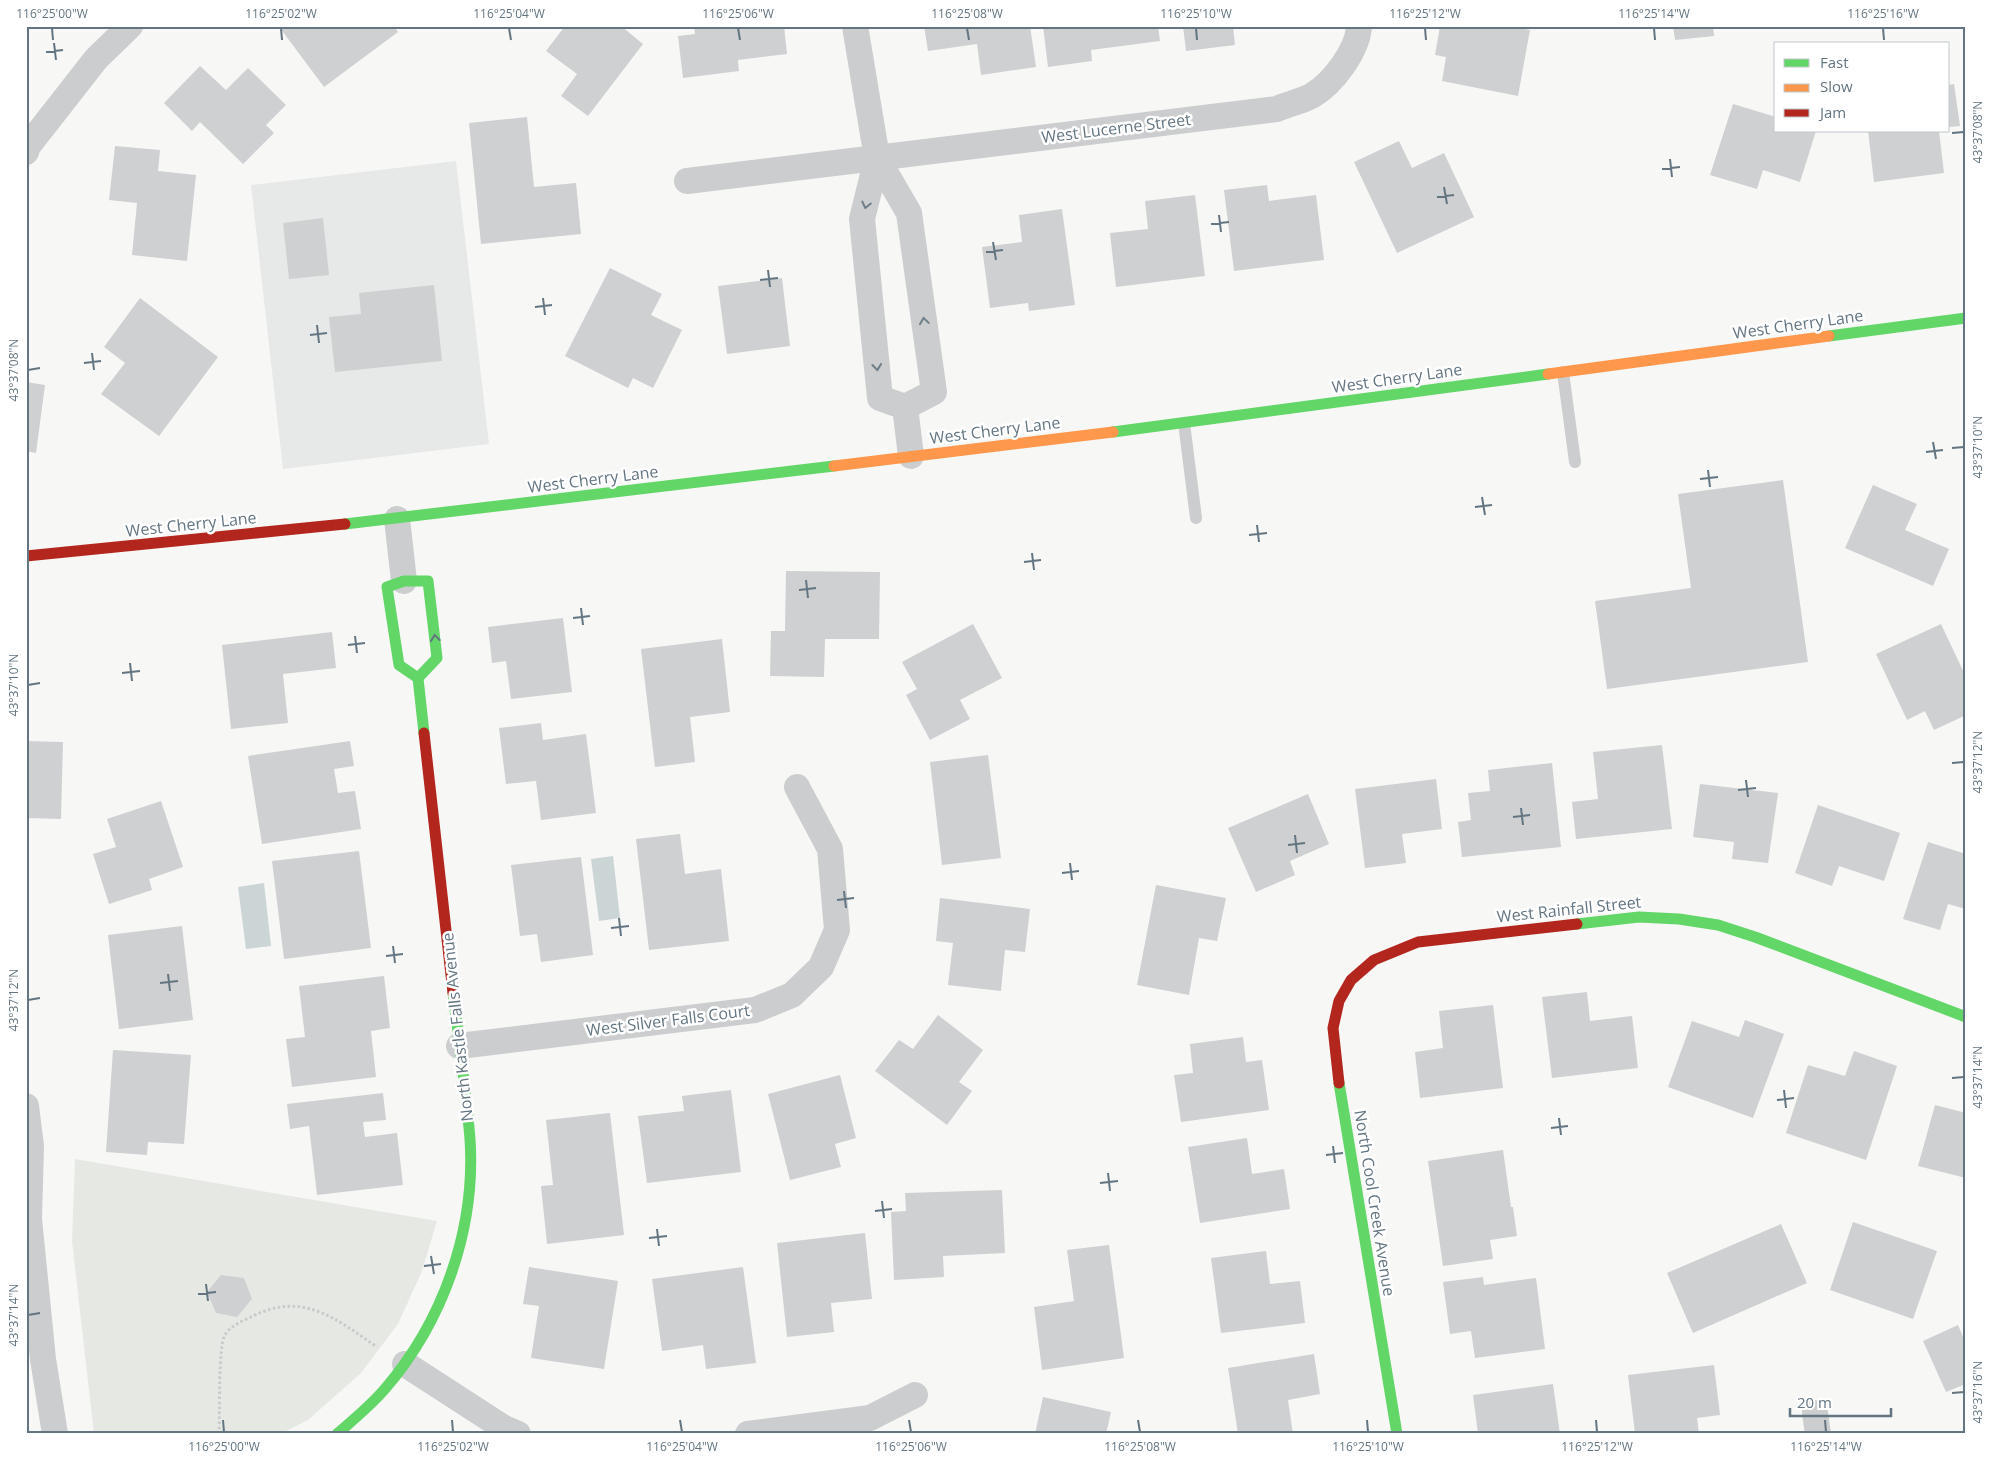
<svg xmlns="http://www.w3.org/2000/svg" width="1992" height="1460" font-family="'Open Sans',sans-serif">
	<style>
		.built { fill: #e7e9e8 }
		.park { fill: #e6e9e3 }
		.water { fill: #cbd5d6 }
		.building { fill: #ced0d1 }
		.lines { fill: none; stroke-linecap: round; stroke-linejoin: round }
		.path { stroke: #c9cacb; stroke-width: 3; stroke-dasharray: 2.5 2.5; stroke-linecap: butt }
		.lane { stroke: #cccdce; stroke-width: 12 }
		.street { stroke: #cccdce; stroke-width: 26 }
		.fast { stroke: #63d668; stroke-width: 11 }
		.slow { stroke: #ff974d; stroke-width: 11 }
		.jam { stroke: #b3261e; stroke-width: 11 }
		.oneway { stroke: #6e7e89 }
		.oneway2 { stroke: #637581 }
		.ticks { fill: none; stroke: #637581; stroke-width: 2 }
		.labels { text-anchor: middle; stroke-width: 5; stroke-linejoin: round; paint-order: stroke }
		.street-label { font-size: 16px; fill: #637581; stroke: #fff }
		.neatline { fill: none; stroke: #637581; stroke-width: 2 }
		.ticks-label { font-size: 12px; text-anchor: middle; fill: #637581 }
	</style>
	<rect width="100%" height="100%" fill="#f7f7f6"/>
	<path class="built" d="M 456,161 L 489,444 L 283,469 L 251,185 Z"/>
	<path class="park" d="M 75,1159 L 437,1221 L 422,1271 L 398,1324 L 361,1373 L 308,1420 L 280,1434 L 94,1434 L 72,1241 Z"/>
	<path class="water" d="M 613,856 L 620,918 L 599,921 L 591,859 Z
		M 264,883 L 271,946 L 246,949 L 238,887 Z"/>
	<path class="building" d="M 283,26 L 394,26 L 398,32 L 324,87 L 280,28 Z
		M 565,26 L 621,26 L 643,44 L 588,116 L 561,96 L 577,74 L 546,51 Z
		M 694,26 L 784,26 L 787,54 L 738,60 L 739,71 L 683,78 L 678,36 L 695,34 Z
		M 924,26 L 1030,26 L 1036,67 L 981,75 L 977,44 L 928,51 Z
		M 1043,26 L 1158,26 L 1160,41 L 1091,50 L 1092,61 L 1048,67 Z
		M 1183,26 L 1233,26 L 1235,45 L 1186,51 Z
		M 1440,26 L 1511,26 L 1530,30 L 1518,96 L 1442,81 L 1446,57 L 1435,55 Z
		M 1673,26 L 1713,26 L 1714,36 L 1675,40 Z
		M 200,66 L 226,90 L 248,68 L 286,105 L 266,125 L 274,133 L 243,164 L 200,122 L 192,131 L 164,103 Z
		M 1954,84 L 1960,126 L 1948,127 L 1948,85 Z
		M 1733,104 L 1776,117 L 1776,131 L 1816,131 L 1800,182 L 1763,170 L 1757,189 L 1710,175 Z
		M 527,117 L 534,187 L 576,183 L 581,234 L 481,244 L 469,123 Z
		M 1868,131 L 1939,131 L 1944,173 L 1874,182 Z
		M 1399,141 L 1412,168 L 1444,153 L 1474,217 L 1397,253 L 1354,162 Z
		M 115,146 L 160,150 L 158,171 L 196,175 L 187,261 L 132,255 L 137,203 L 109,200 Z
		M 1267,185 L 1269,201 L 1316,195 L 1324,260 L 1234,271 L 1224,190 Z
		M 1195,195 L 1205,276 L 1116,287 L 1110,233 L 1148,229 L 1145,201 Z
		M 1062,209 L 1075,305 L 1029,311 L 1028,303 L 990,308 L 982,247 L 1022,242 L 1019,215 Z
		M 323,218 L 329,275 L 289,279 L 283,223 Z
		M 610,268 L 662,294 L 651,315 L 682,330 L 653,388 L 633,378 L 628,388 L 565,356 Z
		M 782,278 L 790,346 L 727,354 L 718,286 Z
		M 434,285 L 442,361 L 335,372 L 329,317 L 361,314 L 359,293 Z
		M 140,298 L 218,357 L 159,436 L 101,394 L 125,363 L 104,347 Z
		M 26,382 L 45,385 L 36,453 L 26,451 Z
		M 1783,480 L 1808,662 L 1607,689 L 1595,601 L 1691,588 L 1678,494 Z
		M 1873,485 L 1917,504 L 1905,530 L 1949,549 L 1933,586 L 1845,548 Z
		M 786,571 L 880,572 L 879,639 L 825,639 L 824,677 L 770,676 L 771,631 L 785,631 Z
		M 563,618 L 572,692 L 511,699 L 506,661 L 492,663 L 488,627 Z
		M 973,624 L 1002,678 L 960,700 L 970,719 L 930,740 L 906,695 L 917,689 L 902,662 Z
		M 1941,624 L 1966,677 L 1966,715 L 1934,730 L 1925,711 L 1907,720 L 1876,654 Z
		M 332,632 L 336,668 L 283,674 L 288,723 L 231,729 L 222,645 Z
		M 722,639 L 730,712 L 690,717 L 695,762 L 655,767 L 641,649 Z
		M 541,723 L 543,740 L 586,734 L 596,813 L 541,820 L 536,781 L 506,784 L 499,728 Z
		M 26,741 L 63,742 L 61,819 L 26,818 Z
		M 350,741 L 354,766 L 334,769 L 338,793 L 355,791 L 361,829 L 262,844 L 248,756 Z
		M 1662,745 L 1672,829 L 1576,839 L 1572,802 L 1598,799 L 1593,752 Z
		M 988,755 L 1001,858 L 942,865 L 930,762 Z
		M 1552,763 L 1561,847 L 1462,857 L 1458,822 L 1471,820 L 1468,793 L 1490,791 L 1488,770 Z
		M 1436,779 L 1442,829 L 1402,834 L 1406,863 L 1365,868 L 1355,789 Z
		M 1700,784 L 1778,793 L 1768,863 L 1732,859 L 1734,842 L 1693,837 Z
		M 1308,794 L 1329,844 L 1290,861 L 1295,875 L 1256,892 L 1228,828 Z
		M 161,801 L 183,867 L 149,879 L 152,890 L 109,904 L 93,854 L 116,847 L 107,819 Z
		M 1818,805 L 1900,833 L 1884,881 L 1839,866 L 1832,886 L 1795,873 Z
		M 680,834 L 685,874 L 721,869 L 729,941 L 649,950 L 636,839 Z
		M 1928,842 L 1966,854 L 1966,909 L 1948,904 L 1940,930 L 1903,919 Z
		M 359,851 L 371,948 L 284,959 L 272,861 Z
		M 581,857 L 593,955 L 541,962 L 537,934 L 520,936 L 511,865 Z
		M 1156,885 L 1226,898 L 1217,941 L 1199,938 L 1189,995 L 1137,985 Z
		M 940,898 L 1030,909 L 1025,952 L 1005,950 L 1001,991 L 948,985 L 953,943 L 936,941 Z
		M 182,926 L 193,1020 L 119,1029 L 108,935 Z
		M 384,976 L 390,1028 L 371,1031 L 376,1077 L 292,1087 L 286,1039 L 305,1037 L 299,986 Z
		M 1587,992 L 1590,1021 L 1632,1016 L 1638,1068 L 1552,1078 L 1542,997 Z
		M 1493,1005 L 1503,1088 L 1420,1098 L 1415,1052 L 1443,1048 L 1439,1011 Z
		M 938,1015 L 983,1050 L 959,1082 L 972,1091 L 947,1125 L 875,1071 L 899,1040 L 913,1049 Z
		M 1745,1020 L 1784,1034 L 1753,1118 L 1668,1087 L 1692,1021 L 1739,1037 Z
		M 1243,1037 L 1246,1062 L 1262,1060 L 1269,1110 L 1181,1122 L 1174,1075 L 1193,1073 L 1190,1044 Z
		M 113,1050 L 191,1055 L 184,1144 L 148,1142 L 147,1155 L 106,1152 Z
		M 1854,1051 L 1897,1066 L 1866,1160 L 1786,1133 L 1808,1065 L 1845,1076 Z
		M 840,1075 L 856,1138 L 835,1144 L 841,1167 L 790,1180 L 768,1094 Z
		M 731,1090 L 741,1172 L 647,1183 L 638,1116 L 684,1111 L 682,1096 Z
		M 383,1093 L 386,1120 L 363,1122 L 365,1137 L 397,1133 L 403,1185 L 317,1195 L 309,1126 L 290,1129 L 287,1104 Z
		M 1935,1105 L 1966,1113 L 1966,1178 L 1918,1166 Z
		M 610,1113 L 624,1235 L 547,1244 L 541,1186 L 553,1185 L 546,1120 Z
		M 1247,1138 L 1252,1174 L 1284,1169 L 1290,1209 L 1200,1223 L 1188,1147 Z
		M 1503,1150 L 1511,1207 L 1513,1207 L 1517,1236 L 1490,1240 L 1493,1259 L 1443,1266 L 1428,1161 Z
		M 1002,1190 L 1005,1253 L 943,1256 L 944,1277 L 894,1280 L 891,1212 L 906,1211 L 905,1193 Z
		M 1853,1222 L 1937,1251 L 1913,1319 L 1830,1290 Z
		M 1781,1224 L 1807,1283 L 1693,1333 L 1667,1273 Z
		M 865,1233 L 872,1299 L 831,1303 L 834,1332 L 787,1337 L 777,1243 Z
		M 1109,1245 L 1124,1358 L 1042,1370 L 1034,1307 L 1074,1301 L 1067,1250 Z
		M 1266,1251 L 1270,1284 L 1300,1281 L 1305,1323 L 1221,1333 L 1211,1258 Z
		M 529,1267 L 618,1281 L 604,1369 L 531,1358 L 539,1306 L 523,1304 Z
		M 743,1267 L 756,1363 L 706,1369 L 703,1345 L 662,1351 L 652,1279 Z
		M 221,1275 L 244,1278 L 252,1299 L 237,1317 L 216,1313 L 207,1292 Z
		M 1483,1277 L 1484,1285 L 1536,1278 L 1545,1349 L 1475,1358 L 1471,1331 L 1450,1334 L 1443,1282 Z
		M 1958,1325 L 1964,1339 L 1966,1338 L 1966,1384 L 1946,1392 L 1923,1341 Z
		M 1314,1354 L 1320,1394 L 1288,1400 L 1293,1434 L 1238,1434 L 1228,1368 Z
		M 1714,1365 L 1720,1415 L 1697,1418 L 1699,1434 L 1635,1434 L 1628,1375 Z
		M 1553,1384 L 1560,1434 L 1478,1434 L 1473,1395 Z
		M 1043,1397 L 1111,1412 L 1106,1434 L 1035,1434 Z"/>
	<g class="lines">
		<path class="path" d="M 219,1434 C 220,1417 218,1345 225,1335 C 230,1326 244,1320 253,1316 C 304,1291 336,1319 377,1347"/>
		<path class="lane" d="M 1563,372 L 1575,462
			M 1184,423 L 1196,518"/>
		<path class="street" d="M 855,26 L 877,158 L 909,213 L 934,392 L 905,407 L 880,398 L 862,219 L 877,158
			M 26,152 L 28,146 L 96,59 L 130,26
			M 687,181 L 1277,109 C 1288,104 1303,101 1313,95 C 1333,83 1358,50 1359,26
			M 905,407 L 911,456
			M 397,519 L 404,581
			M 459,1046 L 755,1010 L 792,995 L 821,967 L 837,930 L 830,849 L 797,787
			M 26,1106 L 31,1146 L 29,1219 L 43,1359 L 55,1434
			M 405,1364 L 504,1428 L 518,1434
			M 1815,1413 L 1818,1434
			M 748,1434 L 870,1418 L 915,1395"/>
		<path class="fast" d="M 1829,336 L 1966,318
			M 1113,432 L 1548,374
			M 345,524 L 834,466
			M 418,678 L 437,658 L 428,581 L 404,581 L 387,587 L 399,665 L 418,678 L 424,733
			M 1577,924 L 1639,917 L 1679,919 L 1718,925 L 1755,937 L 1966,1017
			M 1339,1083 L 1397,1434
			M 337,1434 C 353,1420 370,1406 384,1390 C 443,1322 476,1230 470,1139 C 466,1090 459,1041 453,993"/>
		<path class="slow" d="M 1548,374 L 1829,336
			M 834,466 L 1113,432"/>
		<path class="jam" d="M 26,556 L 345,524
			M 424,733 L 453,993
			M 1339,1083 L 1333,1028 L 1339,1001 L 1351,980 L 1374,960 L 1418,942 L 1577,924"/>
	</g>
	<defs><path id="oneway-chevron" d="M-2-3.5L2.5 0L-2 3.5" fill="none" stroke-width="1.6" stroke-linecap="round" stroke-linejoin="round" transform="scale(1.25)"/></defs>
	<g class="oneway">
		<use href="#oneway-chevron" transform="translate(866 205) rotate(103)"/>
		<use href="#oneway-chevron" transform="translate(924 321) rotate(-98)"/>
		<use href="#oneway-chevron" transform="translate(877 367) rotate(84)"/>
	</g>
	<use class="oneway2" href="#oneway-chevron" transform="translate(435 638) rotate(-97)"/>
	<path class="ticks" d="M 52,28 L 53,40M 281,28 L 282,40M 509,28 L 511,40M 738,28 L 740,40M 967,28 L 969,40M 1196,28 L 1197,40M 1425,28 L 1426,40M 1654,28 L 1655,40M 1883,28 L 1884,40M 54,43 L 56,60M 46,52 L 63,50M 1952,133 L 1964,132M 1670,159 L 1672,177M 1662,169 L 1680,167M 1444,187 L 1447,204M 1437,197 L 1454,195M 1219,215 L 1221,232M 1211,224 L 1229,222M 993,242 L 996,260M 986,252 L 1003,250M 768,270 L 770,287M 760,280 L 778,278M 543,298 L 545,315M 535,307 L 552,305M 317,325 L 319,343M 310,335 L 327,333M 92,353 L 94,370M 84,363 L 101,361M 28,370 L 40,368M 1933,442 L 1936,459M 1952,448 L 1964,447M 1926,452 L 1943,450M 1708,470 L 1710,487M 1700,479 L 1718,477M 1482,497 L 1485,515M 1475,507 L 1492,505M 1257,525 L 1259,542M 1249,535 L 1267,533M 1032,553 L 1034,570M 1024,562 L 1041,560M 806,580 L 808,598M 799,590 L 816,588M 581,608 L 583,625M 573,618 L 590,616M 355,636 L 357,653M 348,645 L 365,643M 130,663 L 132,681M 122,673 L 140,671M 28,685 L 40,683M 1952,763 L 1964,762M 1746,780 L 1748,797M 1738,790 L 1756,788M 1521,808 L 1523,825M 1513,817 L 1530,815M 1295,835 L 1297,853M 1288,845 L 1305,843M 1070,863 L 1072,880M 1062,873 L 1079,871M 844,891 L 846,908M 837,900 L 854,898M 619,918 L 621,936M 611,928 L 629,926M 393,946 L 395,963M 386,956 L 403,954M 168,974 L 170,991M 160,983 L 178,981M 28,1000 L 40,998M 1952,1078 L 1964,1077M 1784,1090 L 1786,1108M 1777,1100 L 1794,1098M 1559,1118 L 1561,1135M 1551,1128 L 1568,1126M 1333,1146 L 1335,1163M 1326,1155 L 1343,1153M 1108,1173 L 1110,1191M 1100,1183 L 1118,1181M 882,1201 L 884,1218M 875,1211 L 892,1209M 657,1229 L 659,1246M 649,1238 L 667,1236M 431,1256 L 434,1274M 424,1266 L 441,1264M 206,1284 L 208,1301M 198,1294 L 216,1292M 28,1315 L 40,1313M 1952,1393 L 1964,1392M 223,1420 L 224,1432M 452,1420 L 453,1432M 680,1420 L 682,1432M 909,1420 L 911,1432M 1138,1420 L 1140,1432M 1367,1420 L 1368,1432M 1596,1420 L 1597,1432M 1825,1420 L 1826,1432"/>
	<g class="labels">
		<g class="street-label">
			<text transform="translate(1116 128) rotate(-7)" y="6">West Lucerne Street</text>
			<text transform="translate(1798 324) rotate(-8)" y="6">West Cherry Lane</text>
			<text transform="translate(1397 378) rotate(-8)" y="6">West Cherry Lane</text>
			<text transform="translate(995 430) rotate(-7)" y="6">West Cherry Lane</text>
			<text transform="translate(593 479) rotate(-7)" y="6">West Cherry Lane</text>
			<text transform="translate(191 524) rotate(-6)" y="6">West Cherry Lane</text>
			<text transform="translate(1569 909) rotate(-6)" y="6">West Rainfall Street</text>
			<text transform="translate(668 1020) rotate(-7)" y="6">West Silver Falls Court</text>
			<text transform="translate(457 1027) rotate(-96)" y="6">North Kastle Falls Avenue</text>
			<text transform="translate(1375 1203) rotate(81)" y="6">North Cool Creek Avenue</text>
		</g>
	</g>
	<rect width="1992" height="1460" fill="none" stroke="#ffffff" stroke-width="55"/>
	<rect x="1774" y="42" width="175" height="90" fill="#ffffff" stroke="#c1c8cd"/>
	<rect x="1784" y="59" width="25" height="8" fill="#63d668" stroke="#c1c8cd"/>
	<text x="1820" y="68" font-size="15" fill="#637581">Fast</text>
	<rect x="1784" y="84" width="25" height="8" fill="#ff974d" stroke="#c1c8cd"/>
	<text x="1820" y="92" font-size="15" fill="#637581">Slow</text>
	<rect x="1784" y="109" width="25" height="8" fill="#b3261e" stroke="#c1c8cd"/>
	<text x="1820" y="118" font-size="15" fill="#637581">Jam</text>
	<path d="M1790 1408v8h101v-8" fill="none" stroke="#637581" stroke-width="2.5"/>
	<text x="1797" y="1408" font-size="15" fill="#637581" stroke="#ffffff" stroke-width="4" paint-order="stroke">20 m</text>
	<rect x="28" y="28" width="1936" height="1404" class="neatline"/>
	<g class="ticks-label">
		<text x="52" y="18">116°25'00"W</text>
		<text x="281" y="18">116°25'02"W</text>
		<text x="509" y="18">116°25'04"W</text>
		<text x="738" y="18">116°25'06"W</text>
		<text x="967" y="18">116°25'08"W</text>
		<text x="1196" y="18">116°25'10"W</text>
		<text x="1425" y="18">116°25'12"W</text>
		<text x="1654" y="18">116°25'14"W</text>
		<text x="1883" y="18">116°25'16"W</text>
		<text transform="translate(1978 132) rotate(-90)" y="4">43°37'08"N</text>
		<text transform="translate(14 370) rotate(-90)" y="4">43°37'08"N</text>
		<text transform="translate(1978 447) rotate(-90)" y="4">43°37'10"N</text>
		<text transform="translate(14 685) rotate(-90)" y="4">43°37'10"N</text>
		<text transform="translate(1978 762) rotate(-90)" y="4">43°37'12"N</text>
		<text transform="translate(14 1000) rotate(-90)" y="4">43°37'12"N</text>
		<text transform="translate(1978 1077) rotate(-90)" y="4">43°37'14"N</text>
		<text transform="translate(14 1315) rotate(-90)" y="4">43°37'14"N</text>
		<text transform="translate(1978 1392) rotate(-90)" y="4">43°37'16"N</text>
		<text x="224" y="1451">116°25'00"W</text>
		<text x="453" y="1451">116°25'02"W</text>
		<text x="682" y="1451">116°25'04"W</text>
		<text x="911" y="1451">116°25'06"W</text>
		<text x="1140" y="1451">116°25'08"W</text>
		<text x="1368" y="1451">116°25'10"W</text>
		<text x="1597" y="1451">116°25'12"W</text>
		<text x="1826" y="1451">116°25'14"W</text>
	</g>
</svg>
